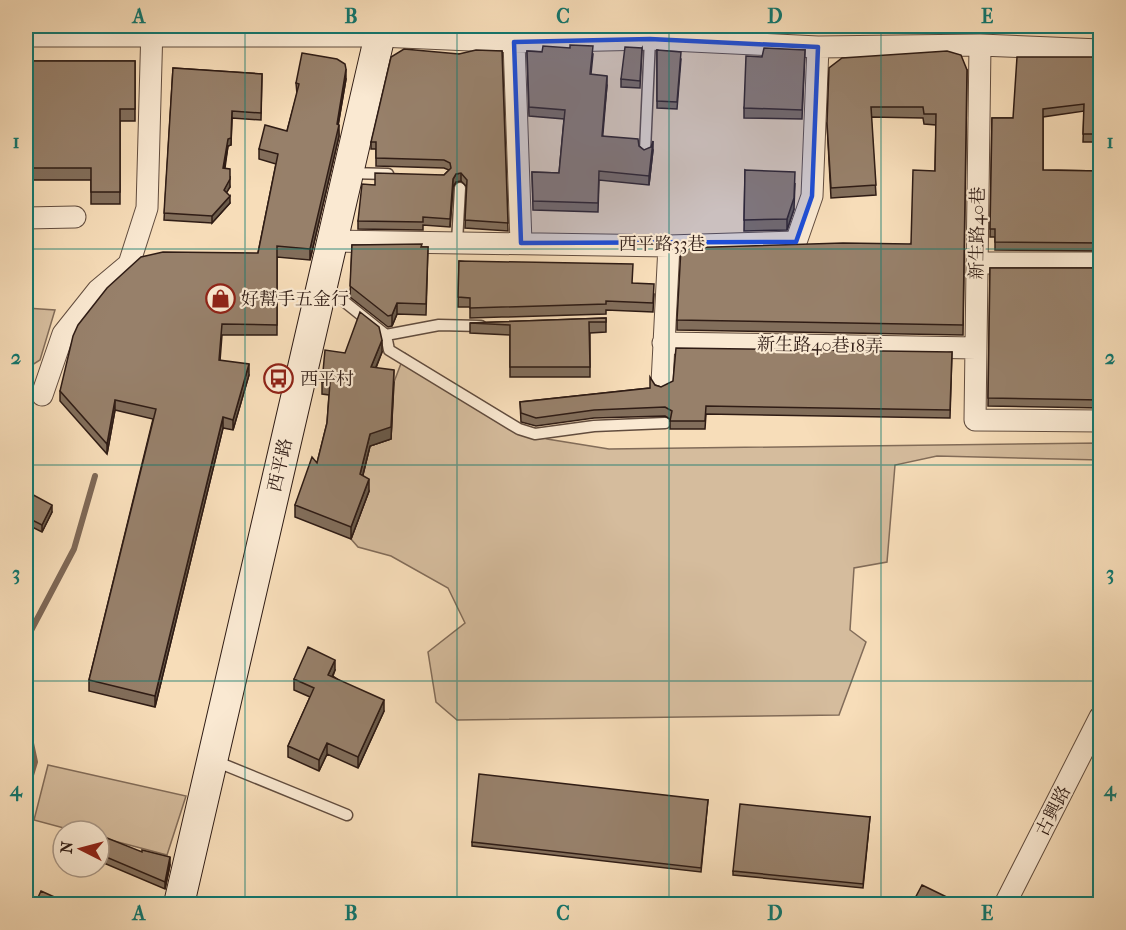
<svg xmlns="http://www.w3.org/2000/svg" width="1126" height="930" font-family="'IM FELL French Canon','Noto Serif TC',serif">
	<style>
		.green { fill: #d5bc9d; stroke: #826c59; stroke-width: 1.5 }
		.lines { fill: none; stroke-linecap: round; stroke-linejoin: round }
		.stream { stroke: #7e6856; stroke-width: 6 }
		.service-casing { stroke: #614c3e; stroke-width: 13 }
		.minor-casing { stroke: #614c3e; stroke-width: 23 }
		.secondary-casing { stroke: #2f1c15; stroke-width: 32 }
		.service { stroke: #fae9d2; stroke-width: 10 }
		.minor { stroke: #fae9d2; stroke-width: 21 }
		.secondary { stroke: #fae9d2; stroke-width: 30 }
		.wall { fill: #826e5b; stroke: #2f1c15; stroke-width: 1.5 }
		.shaded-wall { fill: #6a5a4a; stroke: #2f1c15; stroke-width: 1.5 }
		.building { fill: #97806a; stroke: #2f1c15; stroke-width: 1.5 }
		.marked { fill: #1d4ed8; fill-opacity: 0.2; stroke: #1d4ed8; stroke-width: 4.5; stroke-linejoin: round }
		.grid { fill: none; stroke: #0f766e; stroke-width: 1.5; stroke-opacity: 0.55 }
		.labels { text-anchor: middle; stroke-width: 4.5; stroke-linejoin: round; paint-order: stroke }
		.street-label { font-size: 18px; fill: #2f1c15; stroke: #fae9d2 }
		.poi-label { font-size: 18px; fill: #2f1c15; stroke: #fae9d2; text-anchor: start }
		.neatline { fill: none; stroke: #0f766e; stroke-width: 2 }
		.grid-label { font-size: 20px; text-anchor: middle; font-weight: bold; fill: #0f766e }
	</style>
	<rect width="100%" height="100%" fill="#f7ddb9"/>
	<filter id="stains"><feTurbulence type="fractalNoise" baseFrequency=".00333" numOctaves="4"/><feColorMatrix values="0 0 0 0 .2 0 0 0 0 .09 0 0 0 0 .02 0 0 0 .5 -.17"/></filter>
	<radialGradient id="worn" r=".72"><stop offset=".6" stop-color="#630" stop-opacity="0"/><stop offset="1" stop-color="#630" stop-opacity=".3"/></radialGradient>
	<path class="green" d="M 26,308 L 55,310 L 40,360 L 26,369 Z
		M 405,353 L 493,416 L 547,439 L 609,449 L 1100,443 L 1100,460 L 937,456 L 895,465 L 887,562 L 854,568 L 850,630 L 866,642 L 839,715 L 457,720 L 436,702 L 428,652 L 465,623 L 448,588 L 391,556 L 358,547 L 351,539 L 369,491 L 360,486 L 370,446 L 391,439 L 394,382 Z
		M 48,765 L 186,796 L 167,855 L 99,837 L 99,831 L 75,831 L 34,820 Z"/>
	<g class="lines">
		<path class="stream" d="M 26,640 L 74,549 L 95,476
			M 26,720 L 35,762 L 26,792"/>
		<defs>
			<path id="service" d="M 645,151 L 650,39
				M 349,173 L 388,174
				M 457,242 L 460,188
				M 326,287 L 386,335 L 439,325 L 481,326
				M 386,335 L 389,350 L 519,429 L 535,434 L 594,426 L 665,423
				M 215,761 L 347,815"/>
			<path id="minor" d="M 26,36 L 379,36 L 514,42 L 650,39 L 818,47 L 980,45 L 1100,50
				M 514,42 L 521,243
				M 980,45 L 975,420 L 1100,421
				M 26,218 L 75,217
				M 331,241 L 669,246 L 796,242 L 812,196 L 818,47
				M 977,263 L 1100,263
				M 663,343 L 976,348
				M 662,383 L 669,246
				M 42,395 L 63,334 L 98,290 L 129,264 L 147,208 L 152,26
				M 1005,904 L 1100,717"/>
			<path id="secondary" d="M 179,904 L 382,26"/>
		</defs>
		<use href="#service" class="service-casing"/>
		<use href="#minor" class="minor-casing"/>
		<use href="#secondary" class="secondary-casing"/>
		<use href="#service" class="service"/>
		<use href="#minor" class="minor"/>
		<use href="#secondary" class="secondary"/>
	</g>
	<path class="wall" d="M 638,26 L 662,26 L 662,27 Z
		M 749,26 L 797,26 L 796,33 L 749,31 Z
		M 973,26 L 1020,26 L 1020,27 Z
		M 642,48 L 640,88 L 621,87 L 621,79 Z
		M 657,50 L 681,59 L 677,109 L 657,108 Z
		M 805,50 L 802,119 L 744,118 L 744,108 L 762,57 Z
		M 502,51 L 508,231 L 465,228 L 467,187 L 461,181 L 456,182 L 453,187 L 450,227 L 423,225 L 423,230 L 358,229 L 358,221 L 375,185 L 444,175 L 449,170 L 444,168 L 376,166 L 376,149 L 371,149 L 371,142 L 459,54 Z
		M 527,51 L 593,54 L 591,74 L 607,85 L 602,136 L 639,146 L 644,150 L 653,150 L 649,185 L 599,180 L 598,212 L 533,210 L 532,172 L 559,173 L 564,119 L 529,116 Z
		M 1101,57 L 1101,142 L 1083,142 L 1084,111 L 1043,117 L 1043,170 L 1101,171 L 1101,251 L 995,250 L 995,237 L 990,237 L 992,118 L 1013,118 Z
		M 26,61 L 135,61 L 135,121 L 120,121 L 120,204 L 91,204 L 91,180 L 26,180 Z
		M 173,68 L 262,74 L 261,120 L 232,118 L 231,145 L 228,146 L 225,168 L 230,187 L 226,192 L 230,203 L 212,223 L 164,220 Z
		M 967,70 L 963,335 L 677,330 L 677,320 L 911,244 L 935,171 L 936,125 L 924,124 L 923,118 L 871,117 L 876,195 L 831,198 L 827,123 Z
		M 346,79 L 338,125 L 339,136 L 310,260 L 277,257 L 277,335 L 222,335 L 220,361 L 249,375 L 233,430 L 223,428 L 155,707 L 89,691 L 89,680 L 153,419 L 115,410 L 107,454 L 60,401 L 60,391 L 258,253 L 276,164 L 259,159 L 259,149 L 287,131 L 297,94 L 296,83 Z
		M 745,170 L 794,209 L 787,230 L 744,231 Z
		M 352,245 L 428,247 L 426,315 L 397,314 L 392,326 L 388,327 L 350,297 Z
		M 459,261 L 632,283 L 654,294 L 653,312 L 606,310 L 606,314 L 470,318 L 470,307 L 458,307 Z
		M 990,268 L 1101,268 L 1101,408 L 988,406 Z
		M 606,318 L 606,332 L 590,333 L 590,377 L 510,377 L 510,335 L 470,333 L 470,323 Z
		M 382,352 L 376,368 L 394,382 L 391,439 L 370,446 L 363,475 L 369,491 L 351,539 L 295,517 L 295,505 L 317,463 L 327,423 L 329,395 L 322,394 L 322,382 Z
		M 952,352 L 950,418 L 706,414 L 705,429 L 670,429 L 670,419 L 665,416 L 594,418 L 536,426 L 521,422 L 520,402 L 650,388 L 655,385 L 661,387 Z
		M 26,491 L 52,512 L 42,532 L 26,524 Z
		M 335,670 L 333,676 L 384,711 L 358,768 L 327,754 L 319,771 L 288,757 L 288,746 L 310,697 L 294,690 L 294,679 Z
		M 708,800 L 701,872 L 472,846 L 472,842 Z
		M 870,817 L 863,888 L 733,875 L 733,871 Z
		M 99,845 L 142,852 L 170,865 L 165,889 L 99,861 Z"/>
	<path class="shaded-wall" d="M 346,69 L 346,79 L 337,132 L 339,125 L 339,136 L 310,260 L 310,249 L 337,124 Z
		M 607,76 L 607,85 L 602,145 L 602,136 Z
		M 232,111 L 231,145 L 228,146 L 223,175 L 223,168 Z
		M 653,141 L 653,150 L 649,185 L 649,176 Z
		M 461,173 L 461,181 L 456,182 L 453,187 L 450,227 L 453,179 L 456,174 Z
		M 230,176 L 230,187 L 224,197 L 224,190 Z
		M 795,183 L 794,209 L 787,230 L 787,219 Z
		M 230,196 L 230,203 L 212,223 L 212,216 Z
		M 397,303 L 397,314 L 392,326 L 392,315 Z
		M 382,340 L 382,352 L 371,379 L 371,367 Z
		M 249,364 L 249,375 L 233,430 L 233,420 Z
		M 394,370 L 391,439 L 370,446 L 360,486 L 360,474 L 370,434 Z
		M 115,400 L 115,410 L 107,454 L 107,444 Z
		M 223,417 L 223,428 L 155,707 L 155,696 Z
		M 369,479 L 369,491 L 351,539 L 351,527 Z
		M 52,505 L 52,512 L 42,532 L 42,525 Z
		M 335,660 L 335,670 L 328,685 L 328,675 Z
		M 384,700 L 384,711 L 358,768 L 358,757 Z
		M 327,743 L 327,754 L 319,771 L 319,760 Z
		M 170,857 L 170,865 L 165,889 L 165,882 Z"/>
	<path class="building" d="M 570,45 L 593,46 L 590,74 L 607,76 L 602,136 L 638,139 L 639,146 L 644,150 L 651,147 L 653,141 L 649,176 L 599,171 L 598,203 L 533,201 L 532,172 L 559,173 L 565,110 L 529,107 L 527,51 L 542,52 L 543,46 L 570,48 Z
		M 625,47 L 642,48 L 640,81 L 621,79 Z
		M 764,48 L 805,50 L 802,110 L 744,108 L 746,56 L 762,57 Z
		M 404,49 L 459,54 L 476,50 L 502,51 L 508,223 L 465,220 L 467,180 L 461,173 L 456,174 L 453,179 L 450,219 L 423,217 L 423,222 L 358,221 L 362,184 L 375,185 L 375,173 L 444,175 L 451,168 L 450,163 L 444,160 L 376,158 L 376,142 L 371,142 L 391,57 Z
		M 657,50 L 681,52 L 677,102 L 657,101 Z
		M 947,51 L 961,55 L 967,70 L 963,325 L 677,320 L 681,248 L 843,243 L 911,244 L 913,170 L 935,171 L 936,114 L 924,114 L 923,107 L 871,107 L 876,185 L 831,188 L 827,123 L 829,68 L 842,58 Z
		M 302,53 L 337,59 L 345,64 L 346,69 L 337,124 L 339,125 L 310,249 L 277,246 L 277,325 L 222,324 L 219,360 L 249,364 L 233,420 L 223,417 L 155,696 L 89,680 L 156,409 L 115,400 L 107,444 L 60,391 L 73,336 L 78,325 L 107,288 L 141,257 L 163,252 L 258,253 L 278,154 L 259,149 L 265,125 L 287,131 L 299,84 L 296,83 Z
		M 1017,57 L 1101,57 L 1101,134 L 1083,134 L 1084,104 L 1043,109 L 1043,170 L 1101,171 L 1101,243 L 995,242 L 995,229 L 990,229 L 992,118 L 1013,118 Z
		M 26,61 L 135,61 L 135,109 L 120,109 L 120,192 L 91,192 L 91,168 L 26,168 Z
		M 173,68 L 262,74 L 261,113 L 232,111 L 231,138 L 228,139 L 223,168 L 230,169 L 230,179 L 224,190 L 230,196 L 212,216 L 164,213 Z
		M 745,170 L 795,172 L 794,198 L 787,219 L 744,220 Z
		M 422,244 L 421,247 L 428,247 L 426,304 L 397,303 L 392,315 L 388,316 L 350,286 L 352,245 Z
		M 459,261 L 633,264 L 632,283 L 654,284 L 653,303 L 606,301 L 606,304 L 470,308 L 470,298 L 458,297 Z
		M 990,268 L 1101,268 L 1101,400 L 988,398 Z
		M 360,312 L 379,327 L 382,340 L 371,367 L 394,370 L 391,427 L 370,434 L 360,474 L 369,479 L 351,527 L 295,505 L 312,457 L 317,463 L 327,423 L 330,383 L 322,382 L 325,350 L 345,353 Z
		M 606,318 L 606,322 L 589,322 L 590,367 L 510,367 L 510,325 L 470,323 Z
		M 676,348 L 952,352 L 950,410 L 706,406 L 705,421 L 670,421 L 672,411 L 665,407 L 594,410 L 536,418 L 521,413 L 520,402 L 650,388 L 650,377 L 655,385 L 661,387 L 673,381 Z
		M 26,491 L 52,505 L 42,525 L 26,517 Z
		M 308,647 L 335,660 L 328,675 L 384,700 L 358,757 L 327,743 L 319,760 L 288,746 L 314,688 L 294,679 Z
		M 479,774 L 708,800 L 701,868 L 472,842 Z
		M 740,804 L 870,817 L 863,884 L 733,871 Z
		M 102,836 L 142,852 L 142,850 L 170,857 L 165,882 L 99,854 L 99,845 Z
		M 922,885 L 961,904 L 912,904 Z
		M 41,891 L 70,904 L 35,904 Z"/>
	<path class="marked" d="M 650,39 L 818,47 L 812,196 L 796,242 L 521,243 L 514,42 Z"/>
	<path class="grid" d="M 245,26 L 245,904M 457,26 L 457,904M 669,26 L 669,904M 881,26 L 881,904M 26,249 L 1100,249M 26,465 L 1100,465M 26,681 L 1100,681"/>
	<defs>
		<symbol id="shop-ring" viewBox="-11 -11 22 22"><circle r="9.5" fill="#fae9d2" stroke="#8f2418" stroke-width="1.5"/><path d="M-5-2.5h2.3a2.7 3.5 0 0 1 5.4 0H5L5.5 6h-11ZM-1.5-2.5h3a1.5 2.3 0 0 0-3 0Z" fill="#8f2418"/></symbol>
		<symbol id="bus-ring" viewBox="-11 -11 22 22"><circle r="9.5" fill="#fae9d2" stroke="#8f2418" stroke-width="1.5"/><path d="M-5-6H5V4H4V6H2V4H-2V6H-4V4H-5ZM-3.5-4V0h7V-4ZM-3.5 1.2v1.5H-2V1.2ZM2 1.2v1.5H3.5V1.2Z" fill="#8f2418"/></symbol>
	</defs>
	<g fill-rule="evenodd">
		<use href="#shop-ring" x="204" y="282" width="33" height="33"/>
		<use href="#bus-ring" x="262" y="362" width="33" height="33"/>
	</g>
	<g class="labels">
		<g class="street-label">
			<text transform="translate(977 233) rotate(-89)" y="6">新生路40巷</text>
			<text x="662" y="250">西平路33巷</text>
			<text transform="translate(820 345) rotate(1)" y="6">新生路40巷18弄</text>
			<text transform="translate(280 465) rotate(-77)" y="6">西平路</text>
			<text transform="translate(1053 811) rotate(-63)" y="6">古興路</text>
		</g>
		<g class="poi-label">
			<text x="241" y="305">好幫手五金行</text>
			<text x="300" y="385">西平村</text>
		</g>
	</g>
	<rect width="1126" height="930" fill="none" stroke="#f7ddb9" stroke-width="66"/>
	<g transform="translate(81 849) rotate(276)"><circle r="28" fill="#fae9d2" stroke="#a99786" stroke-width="1.5"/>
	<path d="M0-4.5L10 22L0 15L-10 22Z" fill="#8f2418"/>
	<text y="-9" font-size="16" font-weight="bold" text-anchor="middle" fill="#2f1c15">N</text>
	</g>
	<rect x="33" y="33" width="1060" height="864" class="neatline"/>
	<g class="grid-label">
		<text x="139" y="23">A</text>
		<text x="351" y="23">B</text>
		<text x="563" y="23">C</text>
		<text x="775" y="23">D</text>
		<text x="987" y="23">E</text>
		<text x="16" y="148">1</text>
		<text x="1110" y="148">1</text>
		<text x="16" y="364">2</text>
		<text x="1110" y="364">2</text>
		<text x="16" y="580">3</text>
		<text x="1110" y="580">3</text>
		<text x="16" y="796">4</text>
		<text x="1110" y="796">4</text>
		<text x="139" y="920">A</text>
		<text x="351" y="920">B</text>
		<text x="563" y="920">C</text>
		<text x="775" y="920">D</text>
		<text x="987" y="920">E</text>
	</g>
	<rect width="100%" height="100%" filter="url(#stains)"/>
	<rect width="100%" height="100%" fill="url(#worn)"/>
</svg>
